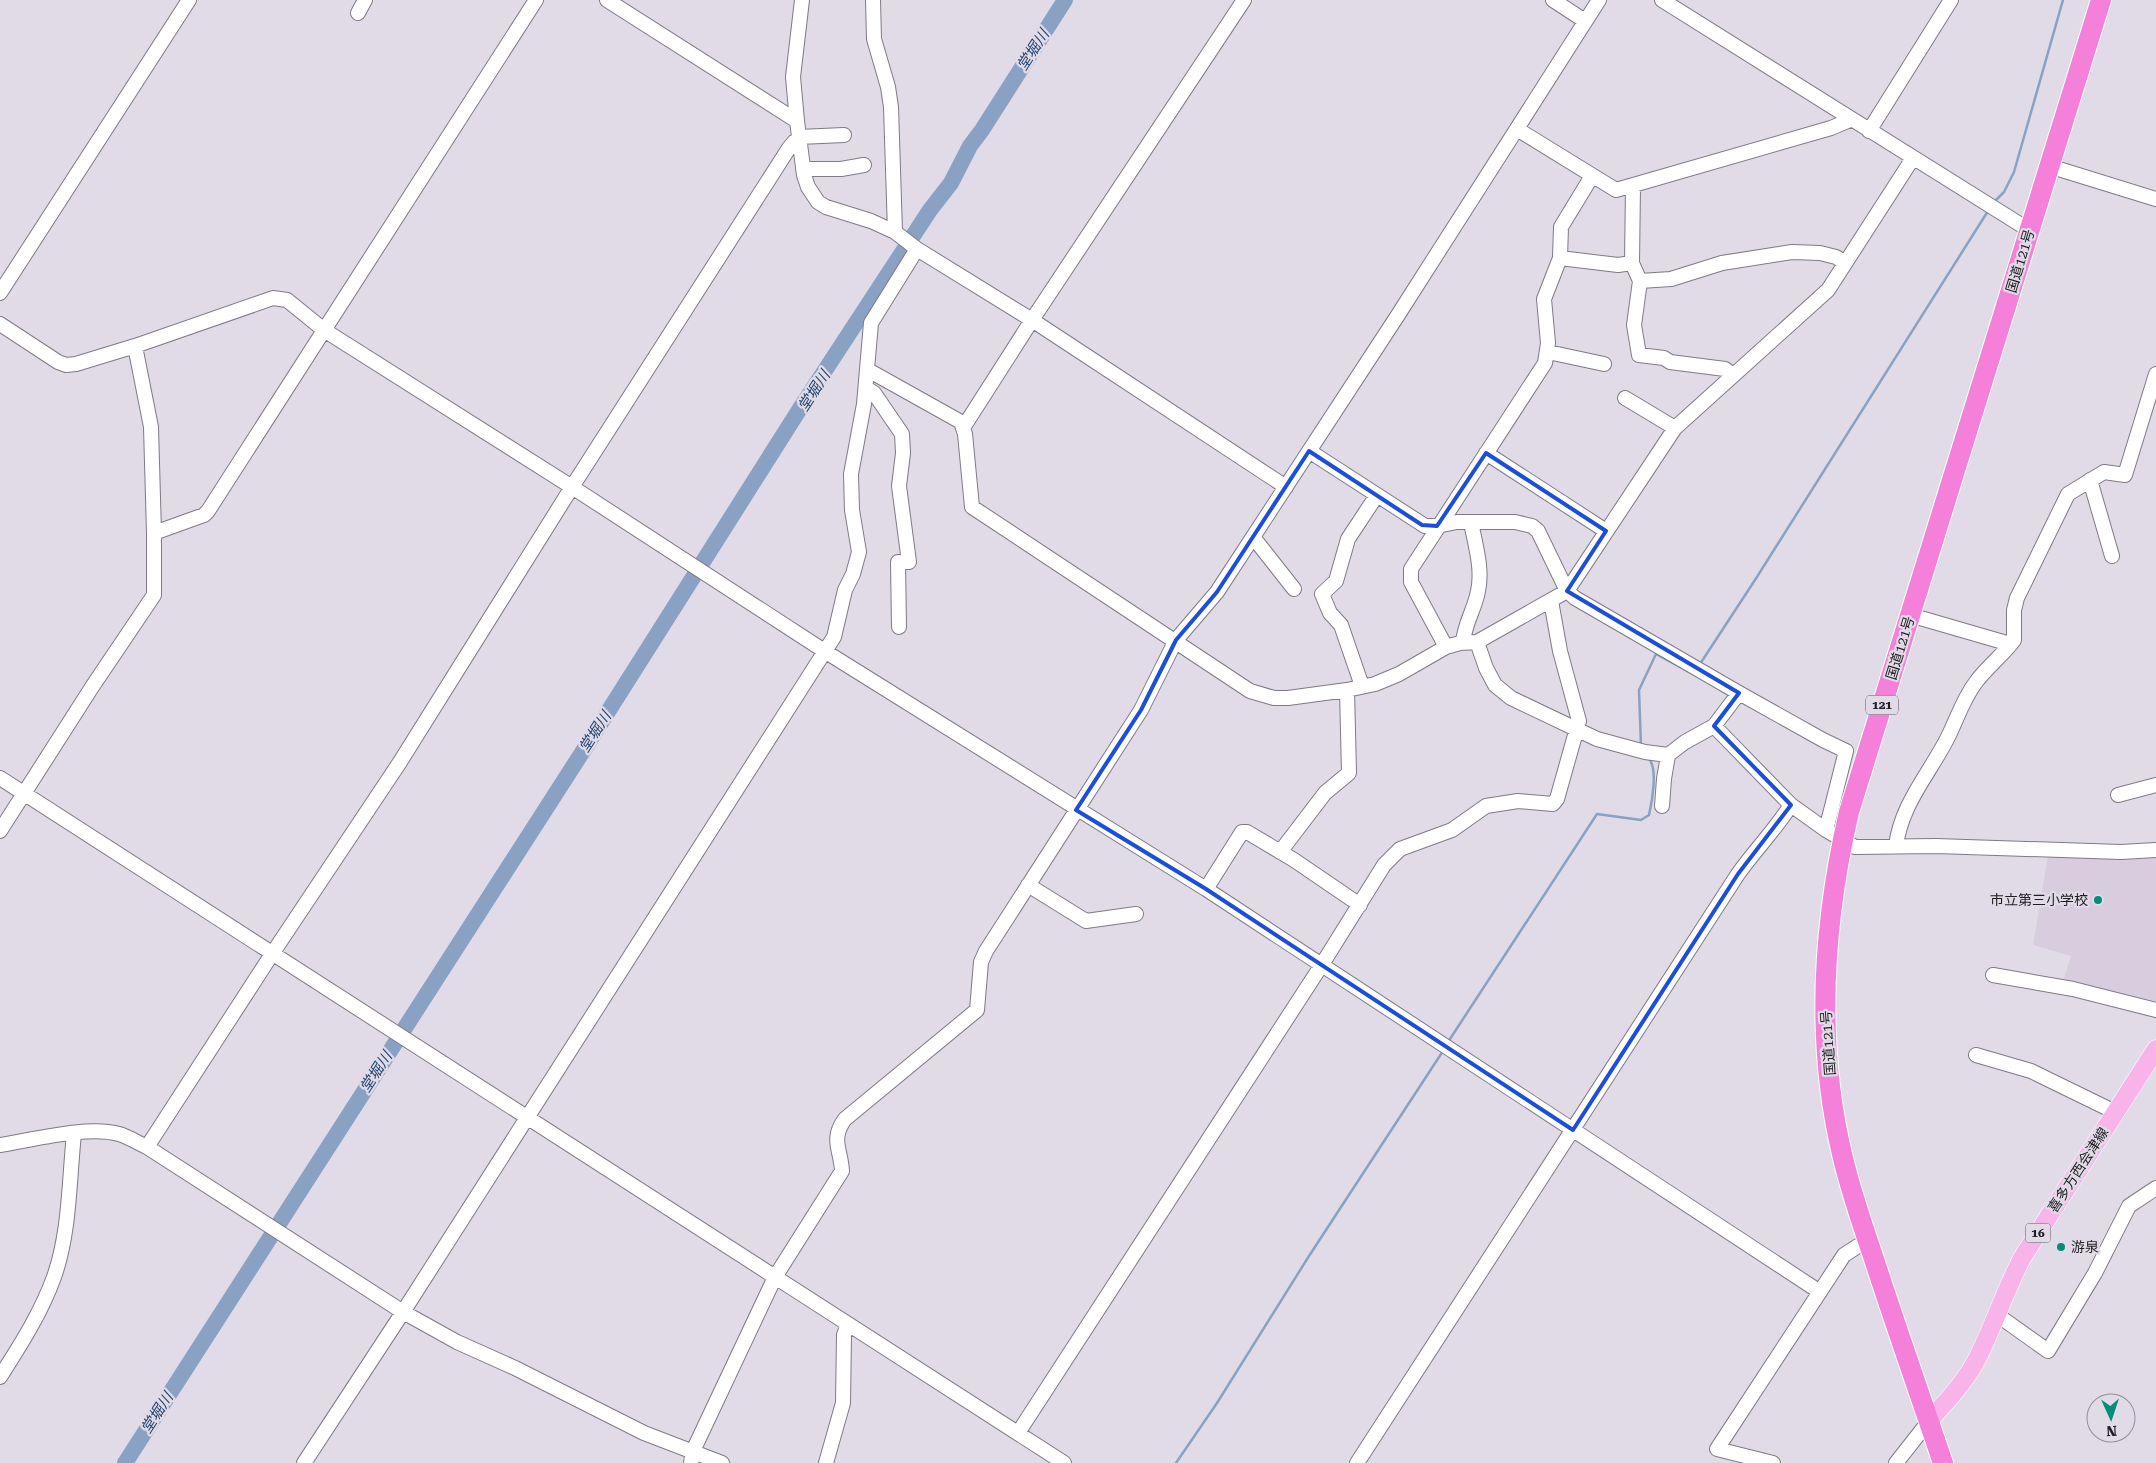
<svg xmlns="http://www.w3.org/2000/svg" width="2156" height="1463" font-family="'Roboto Serif','Noto Sans JP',serif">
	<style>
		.built { fill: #d7cddf }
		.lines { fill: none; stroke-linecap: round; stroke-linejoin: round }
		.stream { stroke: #89a2c4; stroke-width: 2.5 }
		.river { stroke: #89a2c4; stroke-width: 16 }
		.minor-casing { stroke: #807a84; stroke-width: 16 }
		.major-casing { stroke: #fff; stroke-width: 19 }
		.highway-casing { stroke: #fff; stroke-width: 22 }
		.minor { stroke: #fff; stroke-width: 14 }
		.major { stroke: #f8b3e8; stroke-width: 18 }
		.highway { stroke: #f480d9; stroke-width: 20 }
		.marked { fill: none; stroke: #1d4ed8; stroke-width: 4; stroke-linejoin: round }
		.poi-dot { fill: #048e76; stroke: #e1dbe7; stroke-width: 2 }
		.labels { text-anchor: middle; stroke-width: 4.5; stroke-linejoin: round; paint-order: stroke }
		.shield { fill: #e1dbe7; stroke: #59565c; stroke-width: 1 }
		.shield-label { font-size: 12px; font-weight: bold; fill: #1f1d21 }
		.street-label { font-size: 14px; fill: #1f1d21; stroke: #e1dbe7 }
		.poi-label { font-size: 14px; fill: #1f1d21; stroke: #e1dbe7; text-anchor: end }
		.water-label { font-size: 15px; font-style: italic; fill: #204370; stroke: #e1dbe7 }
	</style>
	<rect width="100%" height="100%" fill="#e1dbe7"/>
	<path class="built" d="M 2048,855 L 2156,855 L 2156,1007 L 2062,984 L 2071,956 L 2033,945 Z"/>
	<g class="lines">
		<path class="stream" d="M 1994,202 L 2004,192 L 2014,172 L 2063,0
			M 1700,664 L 1755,580 L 1988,211
			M 1641,746 L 1639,690 L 1656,654 L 1693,674 L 1694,672
			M 1448,1042 L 1597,814 L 1641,820 L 1649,815 C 1652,802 1658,769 1649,759
			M 1176,1463 L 1217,1403 L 1309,1256 L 1443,1051"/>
		<path class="river" d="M 125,1463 L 585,748 L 801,407 L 930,210 L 951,183 L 970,146 L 982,130 L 1065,0"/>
		<defs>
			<path id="minor" d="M 607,0 L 797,121 L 804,175 L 808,187 L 818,202 L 826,207 L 871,221 L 895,232 L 917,249 L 1032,320 L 1286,487
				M 873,0 L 874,39 L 888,87 L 891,107 L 895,232
				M 1553,0 L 1585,21
				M 1662,0 L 2029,230
				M 358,13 L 365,0
				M 797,121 L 793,77 L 802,0
				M 1517,129 L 1616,190 L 1831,128 L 1850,120
				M 1869,131 L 1951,0
				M 799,137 L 844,135
				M 2049,166 L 2156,199
				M 803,169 L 841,169 L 864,165
				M 1633,186 L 1632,263 L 1640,281 L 1671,279 L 1722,263 L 1792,252 L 1820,253 L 1836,257 L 1845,263
				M 1560,258 L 1618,265 L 1632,263
				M 1640,281 L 1634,325 L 1639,355 L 1664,358 L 1670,362 L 1725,369 L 1733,375
				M 0,293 L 189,0
				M 0,324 L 58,362 L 66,365 L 76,364 L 135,346 L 273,298 L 287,300 L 324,330 L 572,487 L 826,652 L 1206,889 L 1820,1292
				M 1548,352 L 1604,364
				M 868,370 L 961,422 L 965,434 L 972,507 L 1250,691 L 1274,698 L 1288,698 L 1347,690 L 1375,684 L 1399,674 L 1446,647 L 1460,643 L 1477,642 L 1567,591 L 1675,428 L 1828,290 L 1913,158
				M 866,388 L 874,393 L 902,434 L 903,453 L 899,486 L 909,562 L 898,562 L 899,627
				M 1625,398 L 1675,428
				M 963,428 L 1032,320 L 1244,0
				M 1309,451 L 1425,526 L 1437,526 L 1457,522 L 1515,522 L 1532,526 L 1538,531 L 1567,591 L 1575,598 L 1739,693 L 1823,740 L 1846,751 L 1826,830
				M 1486,453 L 1606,531
				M 2090,480 L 2112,556
				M 154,533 L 204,515 L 208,511 L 536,0
				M 1252,539 L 1257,542 L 1294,589
				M 1910,615 L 2010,644
				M 1477,642 L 1486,668 L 1495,685 L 1511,698 L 1597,739 L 1645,752 L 1668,755 L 1685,742 L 1714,726 L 1739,693
				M 1463,643 C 1464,624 1475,609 1478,591 C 1483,569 1475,544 1471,522
				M 1446,647 L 1411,582 L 1411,569 L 1545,363 L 1548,343 L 1544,299 L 1560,258 L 1561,227 L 1592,176
				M 1362,686 L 1341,625 L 1330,613 L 1322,594 L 1336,581 L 1348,539 L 1377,495
				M 1714,726 L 1791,805 L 1826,830 L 1855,847 L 1936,846 L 2121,852 L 2156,850
				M 0,778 L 1064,1463
				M 2118,795 L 2156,785
				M 1662,806 L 1664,779 L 1668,755
				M 0,831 L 92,687 L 154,595 L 154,533 L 151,427 L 135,346
				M 1896,846 C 1901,804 1930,773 1948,737 C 1957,719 1963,699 1976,682 C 1987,667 2003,655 2014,640 L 2014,610 L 2017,598 L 2068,494 L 2104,472 L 2125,475 L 2156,374
				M 1280,852 L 1325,793 L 1349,773 L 1347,690
				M 1028,885 L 1086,921 L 1136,914
				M 1206,889 L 1242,832 L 1247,832 L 1294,860 L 1360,905
				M 1993,975 L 2073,989 L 2156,1010
				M 1976,1055 L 2031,1071 L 2115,1112
				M 0,1145 C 33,1140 88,1125 119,1134 C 129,1137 138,1143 147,1147 L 403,1312 L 457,1342 L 515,1368 L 644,1433 L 722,1463
				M 147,1147 L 272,954 L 400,762 L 572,487 L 789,148 L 794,142 L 799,140
				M 1996,1314 L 2048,1351 L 2095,1273 L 2129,1206 L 2156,1188
				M 0,1377 C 21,1344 41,1313 54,1277 C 70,1232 69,1180 74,1134
				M 1018,1433 L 1321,966 L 1384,865 L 1400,849 L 1452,830 L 1486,806 L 1518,801 L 1553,804 L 1557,799 L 1579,721 L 1560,651 L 1551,601
				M 304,1463 L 403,1312 L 834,637 L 845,590 L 853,574 L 859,552 L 852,510 L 851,474 L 864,404 L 871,323 L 917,249
				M 691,1463 L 693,1451 L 775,1277 L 842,1171 C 841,1150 830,1139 845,1119 L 977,1010 L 981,962 L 986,951 L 1141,710 L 1176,640 L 1217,592 L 1398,315 L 1599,0
				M 826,1463 L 843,1403 L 844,1335 L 848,1324
				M 1357,1463 L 1738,874 C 1755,850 1775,830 1791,805
				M 1773,1463 L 1717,1449 L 1844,1255 L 1858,1246 L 1869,1243
				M 1896,1463 L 1929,1421"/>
			<path id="major" d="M 1929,1421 C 1947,1401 1966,1381 1978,1357 C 1994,1325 2005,1291 2022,1258 L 2156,1049"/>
			<path id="highway" d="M 1943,1463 C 1920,1395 1896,1327 1874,1259 C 1862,1224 1850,1189 1842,1154 C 1815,1040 1823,924 1849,812 L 2101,0"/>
		</defs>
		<use href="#minor" class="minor-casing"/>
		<use href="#major" class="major-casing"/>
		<use href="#highway" class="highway-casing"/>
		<use href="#minor" class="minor"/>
		<use href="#major" class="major"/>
		<use href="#highway" class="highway"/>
	</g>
	<path class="marked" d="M 1309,451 L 1422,525 L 1437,526 L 1486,453 L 1606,531 L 1567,591 L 1739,693 L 1714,726 L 1791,805 L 1738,874 L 1573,1130 L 1206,889 L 1076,810 L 1141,710 L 1176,640 L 1217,592 Z"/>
	<g class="poi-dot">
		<circle cx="2098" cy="900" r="5"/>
		<circle cx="2061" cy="1247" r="5"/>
	</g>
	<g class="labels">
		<g class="shield">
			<rect x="1866" y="695.5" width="32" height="19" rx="4"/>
			<rect x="2025.5" y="1223.5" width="25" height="19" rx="4"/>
		</g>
		<g class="shield-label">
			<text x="1882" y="709">121</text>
			<text x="2038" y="1237">16</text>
		</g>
		<g class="street-label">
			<text transform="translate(2020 261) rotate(-73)" y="5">国道121号</text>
			<text transform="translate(1900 648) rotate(-73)" y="5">国道121号</text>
			<text transform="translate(1828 1043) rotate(-94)" y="5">国道121号</text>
			<text transform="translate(2078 1170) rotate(-57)" y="5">喜多方西会津線</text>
		</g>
		<g class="poi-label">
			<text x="2088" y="905">市立第三小学校</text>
			<text x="2071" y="1252" text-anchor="start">游泉</text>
		</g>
		<g class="water-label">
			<text transform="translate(1033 50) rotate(-57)" y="5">堂堀川</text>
			<text transform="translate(814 391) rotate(-57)" y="5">堂堀川</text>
			<text transform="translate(595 732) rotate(-57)" y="5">堂堀川</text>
			<text transform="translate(376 1072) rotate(-57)" y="5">堂堀川</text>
			<text transform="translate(157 1413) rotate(-57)" y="5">堂堀川</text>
		</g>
	</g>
	<g transform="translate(2111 1418) rotate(177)"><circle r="24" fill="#e1dbe7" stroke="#938f98"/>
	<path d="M0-4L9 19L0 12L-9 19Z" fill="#048e76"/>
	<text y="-8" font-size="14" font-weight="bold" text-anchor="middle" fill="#1f1d21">N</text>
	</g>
</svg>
